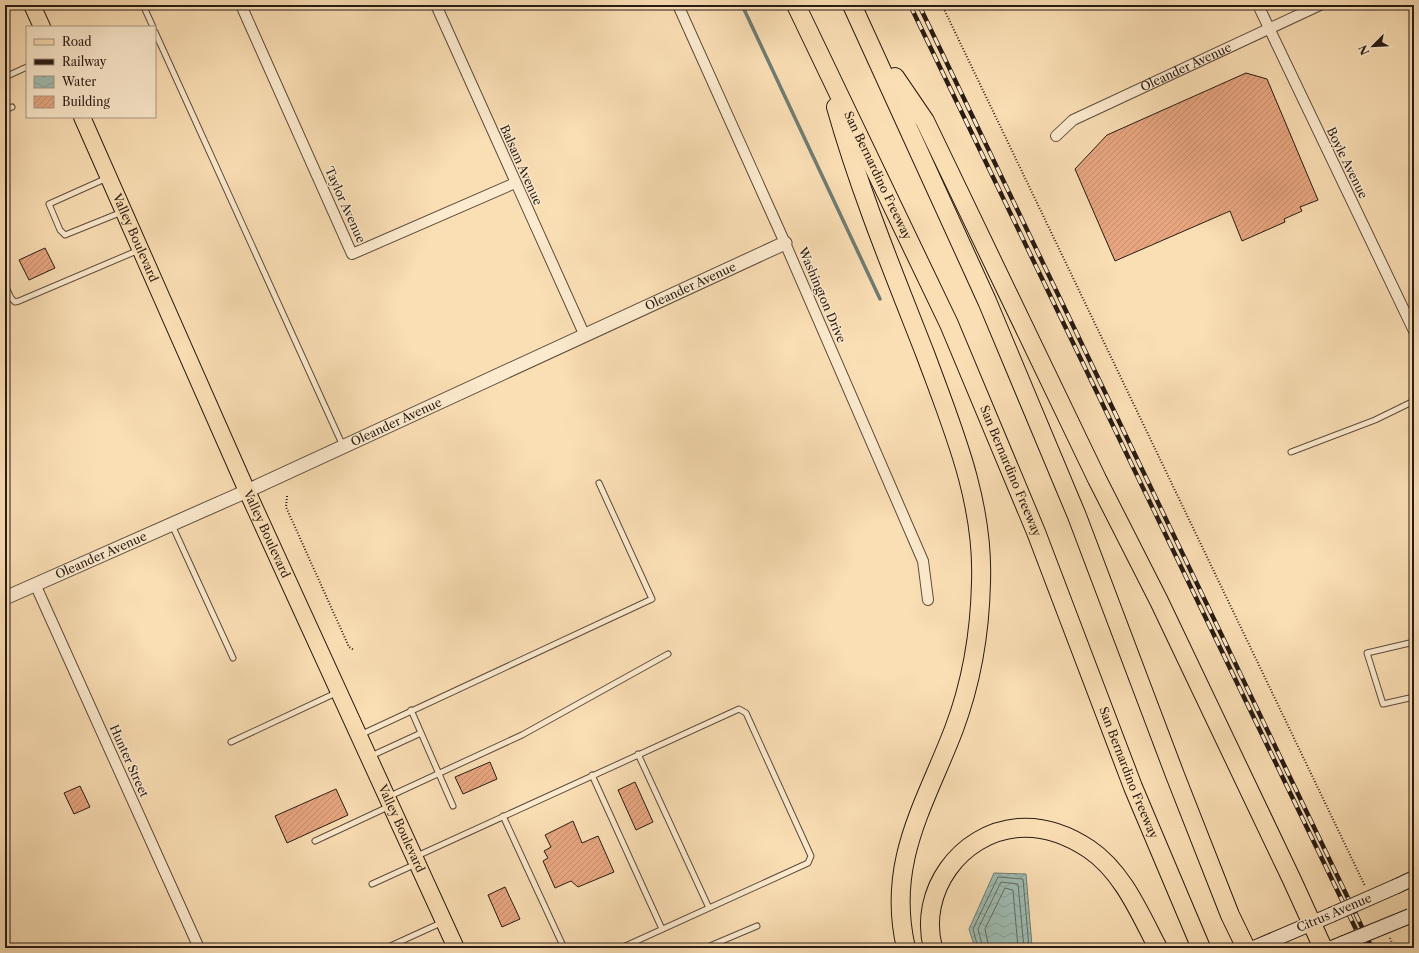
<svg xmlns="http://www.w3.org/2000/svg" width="1419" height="953" font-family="'Libre Caslon Text',serif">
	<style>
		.water { fill: url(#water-waves); stroke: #6f7c73 }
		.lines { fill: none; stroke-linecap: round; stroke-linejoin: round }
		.shore { stroke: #646c63; stroke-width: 1 }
		.stream { stroke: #6f7c73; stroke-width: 3.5 }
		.building { fill: url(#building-hatch); stroke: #281b14 }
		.service-casing { stroke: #5c4c3c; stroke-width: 7 }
		.minor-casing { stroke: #5c4c3c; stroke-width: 12 }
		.tertiary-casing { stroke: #5c4c3c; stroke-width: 15 }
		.secondary-casing { stroke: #281b14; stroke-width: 16 }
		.primary-casing { stroke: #281b14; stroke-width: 18 }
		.motorway-casing { stroke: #281b14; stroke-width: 20 }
		.path { stroke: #281b14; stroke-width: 2; stroke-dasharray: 1 2; stroke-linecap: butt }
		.service { stroke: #fceace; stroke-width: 5 }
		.minor { stroke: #fceace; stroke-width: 10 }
		.tertiary { stroke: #fceace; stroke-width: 13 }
		.secondary { stroke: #fceace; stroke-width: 14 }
		.primary { stroke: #fadeb4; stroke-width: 16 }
		.motorway { stroke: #fadeb4; stroke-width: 18 }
		.rail-casing { stroke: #281b14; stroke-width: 4.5 }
		.rail { stroke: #fceace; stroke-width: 3; stroke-dasharray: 9; stroke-linecap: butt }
		.secondary-bridge-casing { stroke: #281b14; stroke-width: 16; stroke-linecap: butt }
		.secondary-bridge { stroke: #fceace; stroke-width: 14 }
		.labels { text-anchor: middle; stroke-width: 3; stroke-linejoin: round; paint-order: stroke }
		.street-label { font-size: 12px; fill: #281b14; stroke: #fceace }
	</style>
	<defs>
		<pattern id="water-waves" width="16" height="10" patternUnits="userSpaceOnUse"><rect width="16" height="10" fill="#9fbcb2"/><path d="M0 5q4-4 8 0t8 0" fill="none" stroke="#89a198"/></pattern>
		<pattern id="building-hatch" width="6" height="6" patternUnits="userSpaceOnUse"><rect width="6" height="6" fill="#e7a680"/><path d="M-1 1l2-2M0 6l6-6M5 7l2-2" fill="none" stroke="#c68e6e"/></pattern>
	</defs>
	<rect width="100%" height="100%" fill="#fadeb4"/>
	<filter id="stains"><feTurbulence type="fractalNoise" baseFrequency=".005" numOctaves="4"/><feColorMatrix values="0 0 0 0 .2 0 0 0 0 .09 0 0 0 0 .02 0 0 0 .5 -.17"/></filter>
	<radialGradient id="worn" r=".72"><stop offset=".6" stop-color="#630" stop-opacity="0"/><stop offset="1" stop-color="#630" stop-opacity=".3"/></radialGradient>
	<path class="water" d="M 994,873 L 1026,874 L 1032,946 L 1038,948 L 975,948 L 969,929 Z"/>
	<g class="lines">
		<path class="shore" d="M 978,948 L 973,929 L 998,877 L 1023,879 L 1029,948
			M 983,948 L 978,929 L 1001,882 L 1018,884 L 1024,948
			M 989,948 L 985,929 L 1005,888 L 1013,890 L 1018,948"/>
		<path class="stream" d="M 742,5 L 880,299"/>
	</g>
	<path class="building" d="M 1246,73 L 1267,79 L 1318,200 L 1300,207 L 1302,211 L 1284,219 L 1285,222 L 1242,241 L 1230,211 L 1115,261 L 1075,169 L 1107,135 Z
		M 45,248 L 55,268 L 29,280 L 19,260 Z
		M 490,762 L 497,779 L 463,794 L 455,777 Z
		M 635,782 L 653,822 L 636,830 L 618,790 Z
		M 80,786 L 90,807 L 74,814 L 64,793 Z
		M 336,789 L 348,815 L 287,843 L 275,816 Z
		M 573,821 L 582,843 L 598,836 L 614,872 L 578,887 L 571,881 L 555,888 L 543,861 L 548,858 L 544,851 L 551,847 L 545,835 Z
		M 505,887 L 520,919 L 502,927 L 488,895 Z"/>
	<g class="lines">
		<defs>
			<path id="service" d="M 143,5 L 153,27
				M 155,32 L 343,446
				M 5,77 L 27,67
				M 5,110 L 12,107
				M 107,178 L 49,204 L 60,230 L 65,235 L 122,212
				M 5,285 L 11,298 L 15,302 L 19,301 L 139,250
				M 1291,452 L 1375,420 L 1414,401
				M 172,525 L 233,658
				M 1414,642 L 1367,653 L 1383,704 L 1414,697
				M 411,710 L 453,806
				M 360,735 L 652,599 L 599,483
				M 231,742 L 338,692
				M 638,754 L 709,908
				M 371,756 L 421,733
				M 592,775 L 662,929
				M 390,796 L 522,735 L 668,654
				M 503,816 L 564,948
				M 315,841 L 390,806
				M 417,856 L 739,709 L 746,713 L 811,856 L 808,863 L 621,948
				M 372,884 L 416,864
				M 386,948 L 443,922
				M 705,948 L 757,926"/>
			<g id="minor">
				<path d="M 241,5 L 352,254 L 515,183"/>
				<path d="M 436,5 L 585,336"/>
				<path d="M 678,5 L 785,243 L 923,561 L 928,600"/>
				<path d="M 1258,5 L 1414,331"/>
				<path id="s1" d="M 1056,136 L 1073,120 L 1320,5"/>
				<path d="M 35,584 L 199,948"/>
			</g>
			<g id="tertiary">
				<path id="s2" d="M 5,598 L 247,491 L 785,243"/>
			</g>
			<path id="secondary" d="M 1397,886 L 1414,878
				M 1254,948 L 1331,915
				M 1332,948 L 1344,943"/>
			<g id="primary">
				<path d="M 32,5 L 42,27"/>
				<path id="s3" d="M 82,117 L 247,491 L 456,948"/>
			</g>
			<g id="motorway">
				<path id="s4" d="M 796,5 L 949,324 L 1036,532 L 1133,787 L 1201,948"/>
				<path d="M 852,5 L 987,301 L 1077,516 L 1175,775 L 1230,915 L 1246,948"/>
				<path d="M 895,77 L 925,121 L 1097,479 L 1159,601 L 1292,880 L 1323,948"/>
				<path d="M 836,107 C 860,192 894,274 926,356 C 953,429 984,502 981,582 C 980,632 972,681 954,729 C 925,805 886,862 906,948"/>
				<path d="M 933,948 C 918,892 960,833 1018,828 C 1043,826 1068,835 1089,849 C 1123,872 1140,914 1158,948"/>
			</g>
		</defs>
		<use href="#service" class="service-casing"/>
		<use href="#minor" class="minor-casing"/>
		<use href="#tertiary" class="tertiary-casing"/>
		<use href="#secondary" class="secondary-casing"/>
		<use href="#primary" class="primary-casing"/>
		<use href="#motorway" class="motorway-casing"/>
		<path class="path" d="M 942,5 L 1365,886
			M 287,496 L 286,507 L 349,647 L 354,650
			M 1390,938 L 1394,948"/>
		<use href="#service" class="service"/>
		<use href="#minor" class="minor"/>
		<use href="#tertiary" class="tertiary"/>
		<use href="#secondary" class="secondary"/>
		<use href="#primary" class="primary"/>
		<use href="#motorway" class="motorway"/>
		<defs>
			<path id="rail" d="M 910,5 L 1365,948
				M 919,5 L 1372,948"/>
		</defs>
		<use href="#rail" class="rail-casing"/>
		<use href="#rail" class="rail"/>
		<defs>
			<path id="secondary-bridge" d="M 1331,915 L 1397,886
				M 1344,943 L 1410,916"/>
		</defs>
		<use href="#secondary-bridge" class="secondary-bridge-casing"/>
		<use href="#secondary-bridge" class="secondary-bridge"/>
	</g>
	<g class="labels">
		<g class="street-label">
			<text dy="4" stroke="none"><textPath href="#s1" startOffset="148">Oleander Avenue</textPath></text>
			<text transform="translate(1347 163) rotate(64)" y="4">Boyle Avenue</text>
			<text transform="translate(521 165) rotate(66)" y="4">Balsam Avenue</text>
			<text dy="4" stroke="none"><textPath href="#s4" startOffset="189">San Bernardino Freeway</textPath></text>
			<text transform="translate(345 205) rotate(66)" y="4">Taylor Avenue</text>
			<text dy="4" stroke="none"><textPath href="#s3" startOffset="132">Valley Boulevard</textPath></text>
			<text dy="4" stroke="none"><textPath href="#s2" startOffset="753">Oleander Avenue</textPath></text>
			<text transform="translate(822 295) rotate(67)" y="4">Washington Drive</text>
			<text dy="4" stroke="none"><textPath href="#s2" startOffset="429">Oleander Avenue</textPath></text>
			<text dy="4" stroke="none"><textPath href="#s4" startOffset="513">San Bernardino Freeway</textPath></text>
			<text dy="4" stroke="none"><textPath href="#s3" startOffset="456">Valley Boulevard</textPath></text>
			<text dy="4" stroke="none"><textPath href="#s2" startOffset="105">Oleander Avenue</textPath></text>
			<text transform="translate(129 761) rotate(66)" y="4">Hunter Street</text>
			<text dy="4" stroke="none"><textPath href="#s4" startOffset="837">San Bernardino Freeway</textPath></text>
			<text dy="4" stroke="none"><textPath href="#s3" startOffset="780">Valley Boulevard</textPath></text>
			<text transform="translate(1334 913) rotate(-23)" y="4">Citrus Avenue</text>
		</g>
	</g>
	<rect width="1419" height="953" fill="none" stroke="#fadeb4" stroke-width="20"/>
	<rect x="6" y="6" width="1407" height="941" fill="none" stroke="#281b14" stroke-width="2"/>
	<rect x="10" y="10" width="1399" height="933" fill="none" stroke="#281b14"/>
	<rect x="26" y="26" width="130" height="92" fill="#fceace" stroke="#a79784"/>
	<rect x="34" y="39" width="20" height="6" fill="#fadeb4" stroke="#a79784"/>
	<text x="62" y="46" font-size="12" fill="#281b14">Road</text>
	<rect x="34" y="59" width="20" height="6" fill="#281b14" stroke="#a79784"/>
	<text x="62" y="66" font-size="12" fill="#281b14">Railway</text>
	<rect x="34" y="76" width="20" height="12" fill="url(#water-waves)" stroke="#a79784"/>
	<text x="62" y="86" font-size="12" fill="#281b14">Water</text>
	<rect x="34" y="96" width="20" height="12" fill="url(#building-hatch)" stroke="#a79784"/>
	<text x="62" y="106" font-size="12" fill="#281b14">Building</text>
	<g transform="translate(1373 46) rotate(246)" stroke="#fceace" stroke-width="3" paint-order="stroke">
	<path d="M0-3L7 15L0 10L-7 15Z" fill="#281b14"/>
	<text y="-6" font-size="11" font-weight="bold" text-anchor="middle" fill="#281b14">N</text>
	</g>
	<rect width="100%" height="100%" filter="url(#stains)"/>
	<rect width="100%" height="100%" fill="url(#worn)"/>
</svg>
